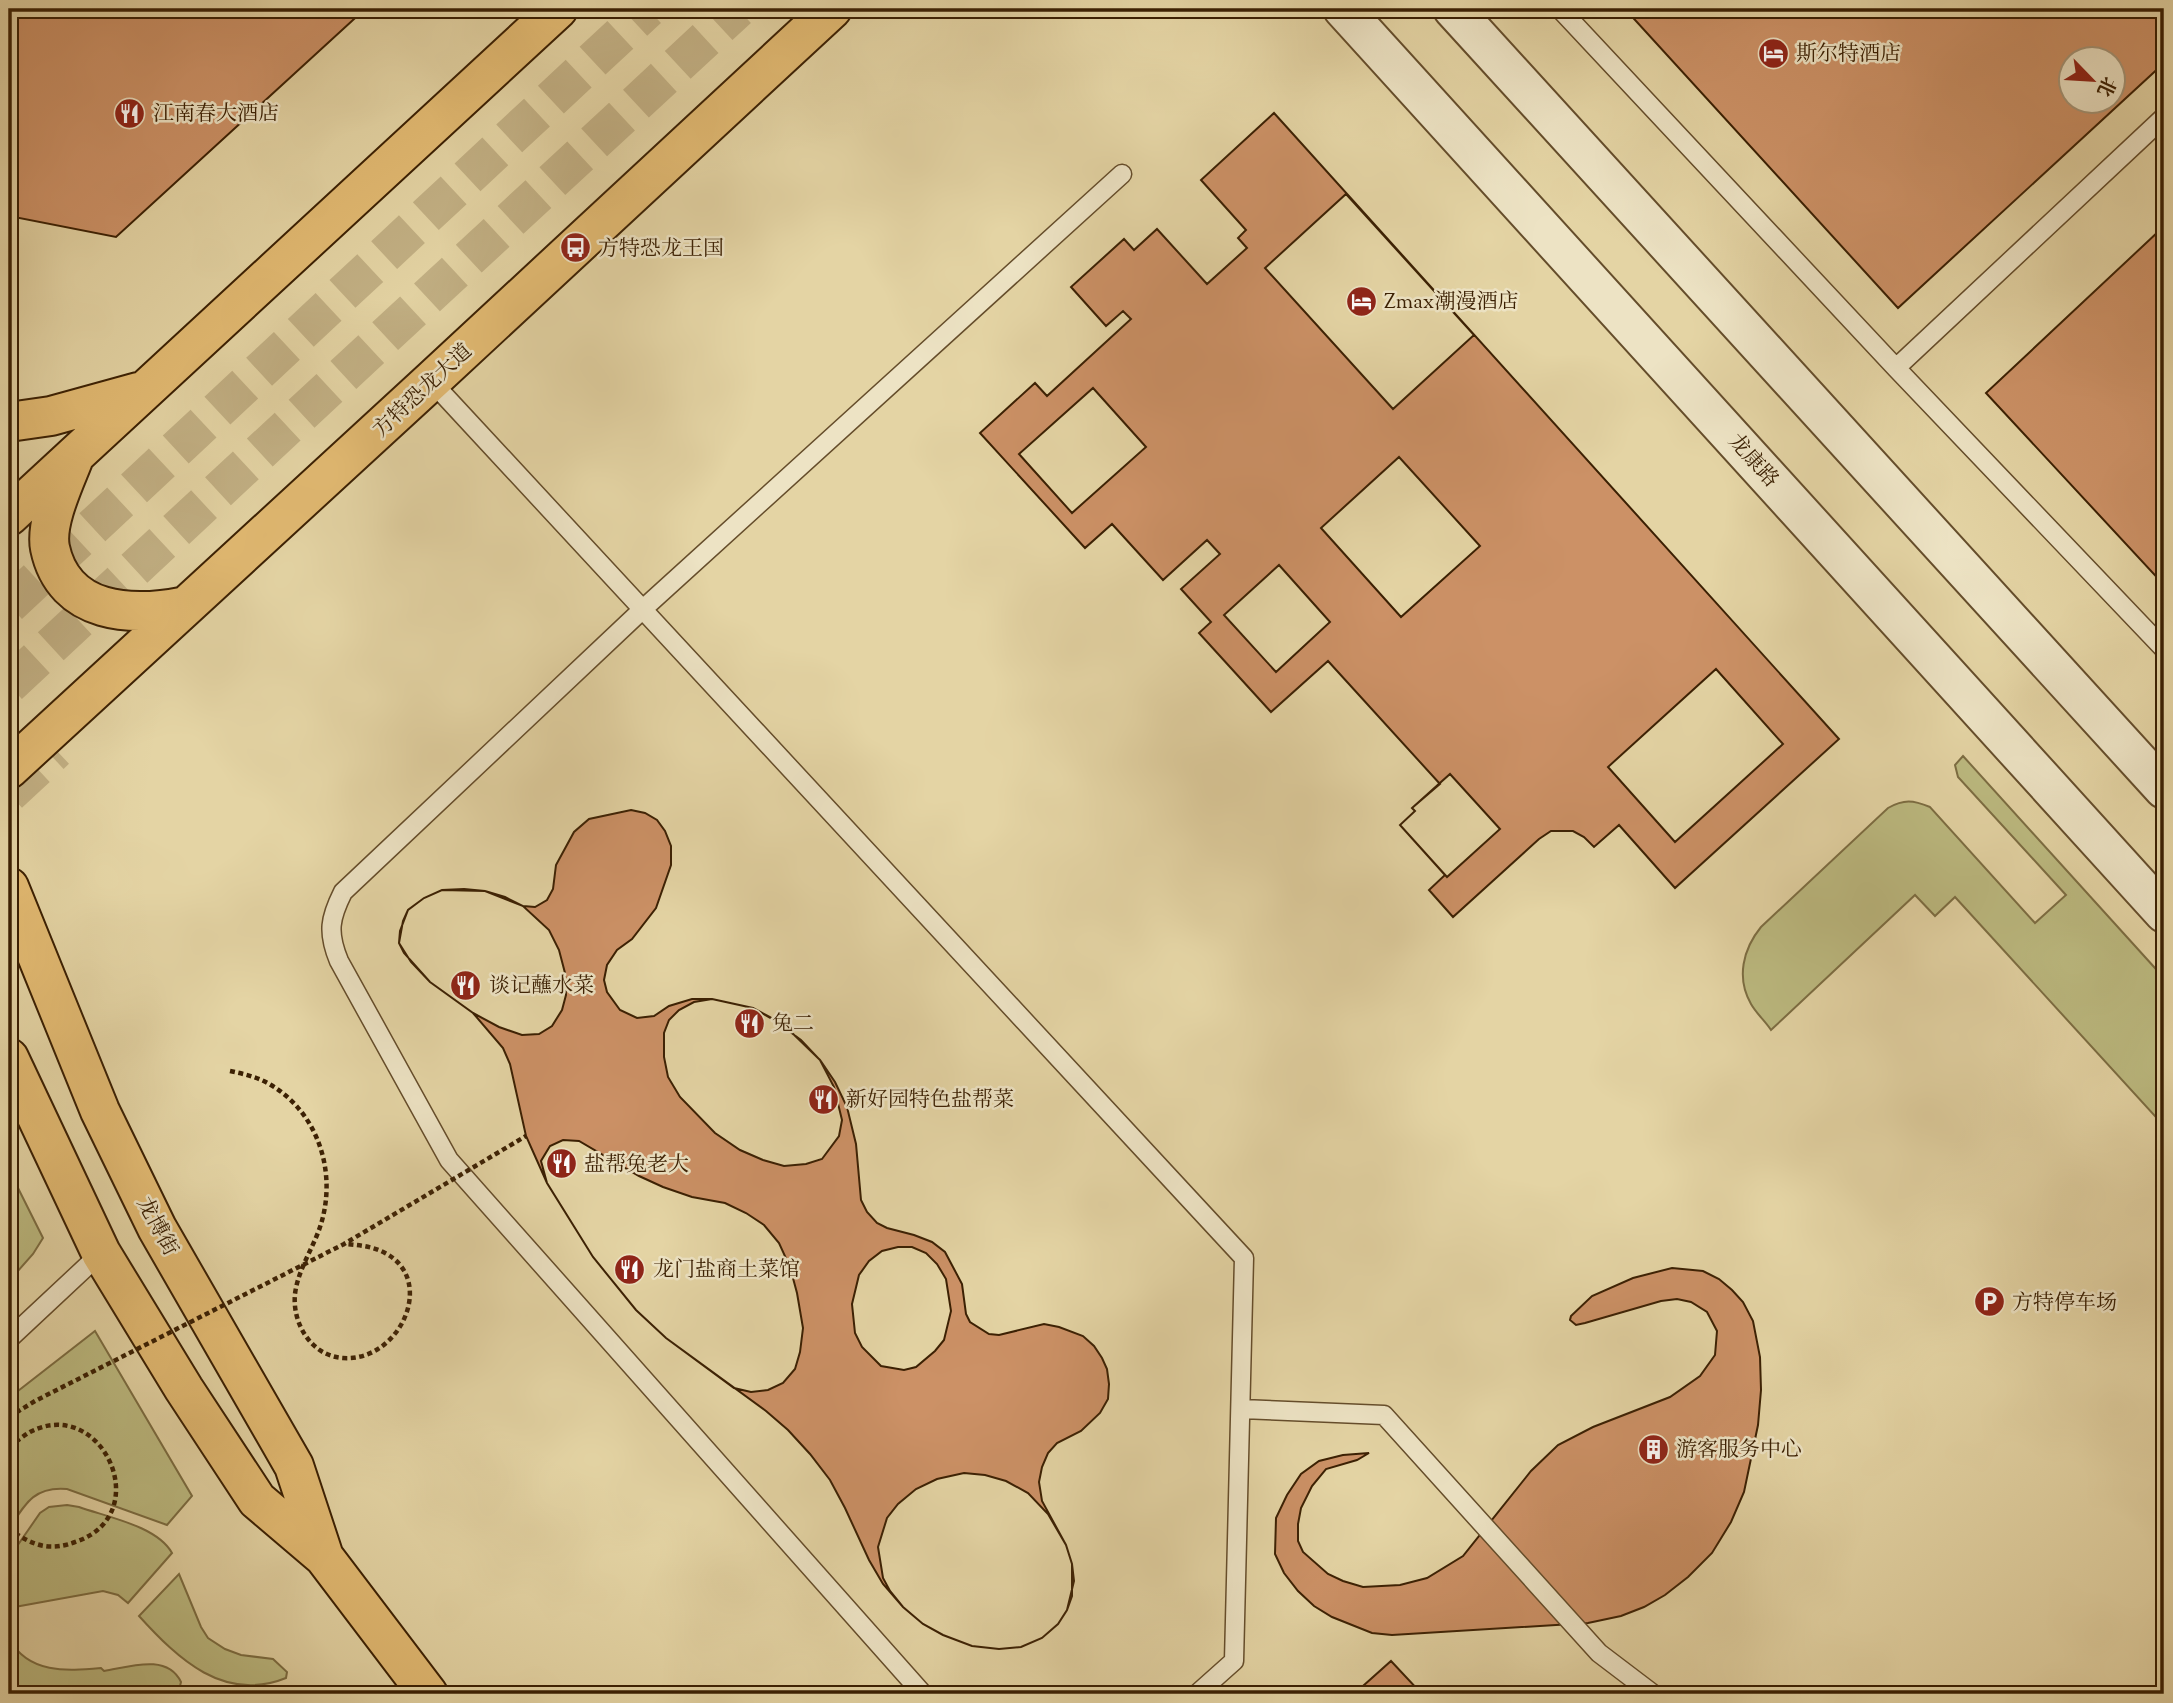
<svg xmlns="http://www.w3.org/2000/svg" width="2173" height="1703" font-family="'Sorts Mill Goudy','Noto Serif SC',serif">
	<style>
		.green { fill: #bcba80; stroke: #7c6d42; stroke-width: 2 }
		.building { fill: #cc9166; stroke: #3b2003; stroke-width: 2; fill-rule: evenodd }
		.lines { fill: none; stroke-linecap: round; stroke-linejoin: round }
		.primary-tunnel { stroke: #c2b084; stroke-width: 38; stroke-dasharray: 38 19; stroke-linecap: butt }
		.service-casing { stroke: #654d2b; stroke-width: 21 }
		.tertiary-casing { stroke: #654d2b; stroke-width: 42 }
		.primary-casing { stroke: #3b2003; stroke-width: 42 }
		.path { stroke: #3b2003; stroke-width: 4.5; stroke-dasharray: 5 3.5; stroke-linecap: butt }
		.service { stroke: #ede3c4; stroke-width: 18 }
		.tertiary { stroke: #ede3c4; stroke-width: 38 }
		.primary { stroke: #e2ba72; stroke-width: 38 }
		.path-bridge { stroke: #3b2003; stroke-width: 4.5; stroke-dasharray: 5 3.5; stroke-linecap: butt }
		.labels { text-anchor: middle; stroke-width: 5; stroke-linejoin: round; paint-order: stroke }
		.poi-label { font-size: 21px; fill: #3b2003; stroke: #ede3c4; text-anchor: start }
		.street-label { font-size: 21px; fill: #3b2003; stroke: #ede3c4 }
	</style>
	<rect width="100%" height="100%" fill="#e4d4a4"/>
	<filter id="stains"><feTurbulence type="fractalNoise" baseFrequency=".00286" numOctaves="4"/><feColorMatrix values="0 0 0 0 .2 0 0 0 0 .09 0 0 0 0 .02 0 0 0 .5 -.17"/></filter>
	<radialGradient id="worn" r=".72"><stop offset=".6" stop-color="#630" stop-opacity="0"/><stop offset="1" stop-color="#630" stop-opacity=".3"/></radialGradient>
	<path class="green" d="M 1963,756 L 2164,978 L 2164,1126 L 1955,897 L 1935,916 L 1915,895 L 1771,1030 C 1765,1021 1756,1013 1751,1004 C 1736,978 1743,949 1761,927 L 1888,808 C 1904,799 1913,800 1930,807 L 2035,923 L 2066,895 L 1958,777 L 1955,765 Z
		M 9,1170 L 43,1238 L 33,1254 L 9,1281 Z
		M 95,1331 L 192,1496 L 167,1525 L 67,1489 C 34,1486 25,1504 9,1529 L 9,1398 Z
		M 67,1505 L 79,1507 C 107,1517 157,1526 172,1553 L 128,1603 L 118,1595 L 103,1591 L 9,1608 L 9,1562 L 13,1552 L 40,1513 L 49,1507 Z
		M 179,1574 L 201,1627 L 208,1638 L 225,1649 L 241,1655 L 273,1659 L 287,1672 L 286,1678 C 224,1703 178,1659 139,1616 Z
		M 9,1639 C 29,1674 66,1671 101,1668 L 104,1671 C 129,1667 167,1653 181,1682 L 179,1690 L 189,1694 L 9,1694 Z"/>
	<path class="building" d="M 9,9 L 365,9 L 116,237 L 9,216 Z
		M 1625,9 L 2164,9 L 2164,63 L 1898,308 ZM 2072,60 L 2114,60 L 2114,102 L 2072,102 Z
		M 1274,113 L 1839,739 L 1675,888 L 1619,825 L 1594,847 L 1584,837 L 1573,831 L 1551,831 L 1539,839 L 1453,917 L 1429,890 L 1445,875 L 1400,825 L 1415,811 L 1412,808 L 1440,784 L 1328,661 L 1271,712 L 1199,633 L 1211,622 L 1181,589 L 1220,554 L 1207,540 L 1163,580 L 1112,524 L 1085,548 L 980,433 L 1035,383 L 1047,396 L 1131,319 L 1123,311 L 1106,326 L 1071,287 L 1124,239 L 1134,250 L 1157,229 L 1207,284 L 1247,248 L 1238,238 L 1246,230 L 1201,180 Z
		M 1346,194 L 1474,335 L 1393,409 L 1265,268 Z
		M 2160,230 L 2164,235 L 2164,585 L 1986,393 Z
		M 1093,388 L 1146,447 L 1072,513 L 1019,454 Z
		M 1399,457 L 1480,546 L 1401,617 L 1321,528 Z
		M 1279,565 L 1330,622 L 1276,672 L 1224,615 Z
		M 1716,669 L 1783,744 L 1675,842 L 1608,767 Z
		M 1450,774 L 1500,829 L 1447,877 L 1400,825 L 1415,811 L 1412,808 Z
		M 631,810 L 645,813 L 657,820 L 665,831 L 671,846 L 671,865 L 656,908 L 632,939 L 617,950 L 607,965 L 604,980 L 607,992 L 620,1010 L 637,1018 L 654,1016 L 669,1006 L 692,999 L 712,999 L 753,1008 L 786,1027 L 820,1060 L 835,1082 L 847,1107 L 856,1144 L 861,1200 L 867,1212 L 877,1223 L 887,1228 L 914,1235 L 932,1242 L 945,1252 L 962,1284 L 966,1314 L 970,1322 L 989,1334 L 999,1335 L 1044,1324 L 1059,1327 L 1083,1336 L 1094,1346 L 1102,1358 L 1107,1369 L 1109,1384 L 1108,1399 L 1100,1413 L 1081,1431 L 1057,1443 L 1048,1453 L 1042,1467 L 1039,1482 L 1042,1501 L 1066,1545 L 1072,1564 L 1074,1581 L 1067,1610 L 1058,1624 L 1042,1638 L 1021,1647 L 999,1649 L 972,1646 L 943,1635 L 923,1624 L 903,1607 L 883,1584 L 869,1560 L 845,1508 L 830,1480 L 810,1454 L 788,1430 L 766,1411 L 666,1338 L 636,1310 L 593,1257 L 547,1183 L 526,1136 L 510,1064 L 503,1048 L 473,1013 L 430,982 L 411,962 L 399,943 L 403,921 L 408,910 L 424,898 L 442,890 L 485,891 L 523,906 L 535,907 L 547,900 L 553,889 L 556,865 L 574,832 L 589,819 Z
		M 464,889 L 485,891 L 505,897 L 523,906 L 549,930 L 559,950 L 565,973 L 566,995 L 562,1010 L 552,1026 L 539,1034 L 522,1035 L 499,1027 L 473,1013 L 430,982 L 404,953 L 399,943 L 400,931 L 408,910 L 424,898 L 442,890 Z
		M 712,999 L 753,1008 L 770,1017 L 801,1040 L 820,1060 L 834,1087 L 842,1120 L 839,1136 L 822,1159 L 806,1164 L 784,1166 L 763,1160 L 740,1150 L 715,1133 L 680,1097 L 668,1077 L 664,1057 L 664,1033 L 669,1020 L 679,1010 L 694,1002 Z
		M 563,1140 L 579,1141 L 639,1176 L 663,1187 L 692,1197 L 725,1203 L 746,1213 L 764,1225 L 779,1243 L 790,1267 L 797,1293 L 803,1328 L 800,1352 L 795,1369 L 783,1383 L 768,1390 L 751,1392 L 734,1388 L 666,1338 L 636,1310 L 593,1257 L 547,1183 L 541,1161 L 550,1146 Z
		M 898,1247 L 912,1247 L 926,1253 L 937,1264 L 946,1279 L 951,1311 L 944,1340 L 935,1351 L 916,1367 L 904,1370 L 881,1366 L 862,1347 L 855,1333 L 852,1304 L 859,1275 L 869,1261 L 882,1251 Z
		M 1672,1268 L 1703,1271 L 1719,1279 L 1732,1290 L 1743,1302 L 1753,1321 L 1760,1357 L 1761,1390 L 1758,1425 L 1744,1492 L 1731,1522 L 1712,1553 L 1688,1577 L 1665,1595 L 1644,1607 L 1621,1616 L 1588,1623 L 1392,1635 L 1372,1633 L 1332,1617 L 1314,1606 L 1298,1591 L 1284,1573 L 1275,1554 L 1276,1518 L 1287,1495 L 1301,1474 L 1319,1461 L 1343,1455 L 1369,1453 L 1357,1460 L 1326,1469 L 1312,1486 L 1301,1508 L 1298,1524 L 1298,1541 L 1303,1552 L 1328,1574 L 1343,1581 L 1363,1587 L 1400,1585 L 1427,1578 L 1463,1556 L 1531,1471 L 1558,1445 L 1593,1427 L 1670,1397 L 1700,1376 L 1715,1355 L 1717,1331 L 1707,1312 L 1691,1302 L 1677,1299 L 1661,1301 L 1585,1323 L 1576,1325 L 1570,1320 L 1571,1316 L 1592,1296 L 1633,1278 Z
		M 964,1473 L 985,1475 L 1006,1481 L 1028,1493 L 1048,1514 L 1066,1545 L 1072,1564 L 1072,1596 L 1067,1610 L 1058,1624 L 1042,1638 L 1021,1647 L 999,1649 L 972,1646 L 943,1635 L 923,1624 L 903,1607 L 890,1591 L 883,1578 L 878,1547 L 887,1518 L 898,1504 L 916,1489 L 937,1479 Z
		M 1391,1661 L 1419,1691 L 1423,1688 L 1428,1694 L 1354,1694 Z"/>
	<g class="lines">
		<path class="primary-tunnel" d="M 9,605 L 648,9
			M 9,685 L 738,9
			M 9,794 L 56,750"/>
		<defs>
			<path id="service" d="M 1560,9 L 1896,368 L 2164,649
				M 1896,368 L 2164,117
				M 431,381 L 1244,1258 L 1234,1661 L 1197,1694
				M 9,1339 L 101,1253
				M 1242,1409 L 1384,1415 L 1599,1653 L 1653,1694
				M 923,1694 L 449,1160 L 339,961 C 327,932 330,918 343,892 L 643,609 L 1122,174"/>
			<path id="tertiary" d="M 1343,9 L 2164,913
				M 1453,9 L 2164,789"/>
			<path id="primary" d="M 9,422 L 51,416 L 138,392
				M 73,460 C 64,483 45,523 50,548 C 64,615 132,617 186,606
				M 9,516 L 558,9
				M 9,769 L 431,381 L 832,9
				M 9,887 L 100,1111 L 157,1228 L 294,1466 L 324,1557
				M 9,1058 L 101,1253 L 184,1389 L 257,1500 L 324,1557 L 428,1694"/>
		</defs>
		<use href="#service" class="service-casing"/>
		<use href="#tertiary" class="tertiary-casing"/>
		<use href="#primary" class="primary-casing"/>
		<path class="path" d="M 230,1071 C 244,1074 258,1077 271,1085 C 318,1113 337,1172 321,1224 C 314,1247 298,1269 295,1294 C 292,1323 311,1356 343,1358 C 400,1362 437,1280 385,1253 C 372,1246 358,1245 344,1244
			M 9,1447 C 16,1442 23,1436 30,1432 C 101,1395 156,1512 78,1541 C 50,1552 33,1546 9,1529"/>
		<use href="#service" class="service"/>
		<use href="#tertiary" class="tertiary"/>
		<use href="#primary" class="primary"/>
		<path class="path-bridge" d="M 9,1417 L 35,1401 L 344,1244 L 526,1136"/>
	</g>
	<defs>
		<symbol id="hotel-disc" viewBox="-11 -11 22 22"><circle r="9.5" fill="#8f2418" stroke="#ede3c4"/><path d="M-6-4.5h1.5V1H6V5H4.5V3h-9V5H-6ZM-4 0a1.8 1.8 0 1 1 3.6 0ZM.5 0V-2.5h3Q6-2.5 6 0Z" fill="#fff"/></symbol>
		<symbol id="restaurant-disc" viewBox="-11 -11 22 22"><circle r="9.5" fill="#8f2418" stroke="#ede3c4"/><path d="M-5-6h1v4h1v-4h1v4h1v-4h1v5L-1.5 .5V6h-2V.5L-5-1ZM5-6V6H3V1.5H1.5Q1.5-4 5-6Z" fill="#fff"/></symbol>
		<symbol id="bus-disc" viewBox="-11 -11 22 22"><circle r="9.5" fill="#8f2418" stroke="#ede3c4"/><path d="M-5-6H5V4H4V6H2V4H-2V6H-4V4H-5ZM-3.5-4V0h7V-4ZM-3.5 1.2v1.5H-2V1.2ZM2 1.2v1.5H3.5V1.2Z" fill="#fff"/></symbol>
		<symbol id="parking-disc" viewBox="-11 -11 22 22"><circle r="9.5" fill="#8f2418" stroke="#ede3c4"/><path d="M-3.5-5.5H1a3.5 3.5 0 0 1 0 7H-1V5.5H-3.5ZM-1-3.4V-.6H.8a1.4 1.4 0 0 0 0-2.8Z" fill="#fff"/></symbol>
		<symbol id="building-disc" viewBox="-11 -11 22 22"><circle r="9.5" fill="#8f2418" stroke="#ede3c4"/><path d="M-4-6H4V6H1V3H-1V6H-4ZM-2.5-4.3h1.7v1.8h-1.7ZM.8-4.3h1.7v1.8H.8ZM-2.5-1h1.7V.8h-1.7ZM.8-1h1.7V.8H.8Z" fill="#fff"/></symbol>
	</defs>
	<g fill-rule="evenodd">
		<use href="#hotel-disc" x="1756" y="36" width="35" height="35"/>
		<use href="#restaurant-disc" x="112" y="96" width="35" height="35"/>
		<use href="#bus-disc" x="558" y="230" width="35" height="35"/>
		<use href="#hotel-disc" x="1344" y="284" width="35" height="35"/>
		<use href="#restaurant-disc" x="448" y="968" width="35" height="35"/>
		<use href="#restaurant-disc" x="732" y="1006" width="35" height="35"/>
		<use href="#restaurant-disc" x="806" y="1082" width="35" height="35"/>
		<use href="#restaurant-disc" x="544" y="1146" width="35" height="35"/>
		<use href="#restaurant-disc" x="612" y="1252" width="35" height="35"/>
		<use href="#parking-disc" x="1972" y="1284" width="35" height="35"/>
		<use href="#building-disc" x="1636" y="1432" width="35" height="35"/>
	</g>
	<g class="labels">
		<g class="poi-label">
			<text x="1796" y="60">斯尔特酒店</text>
			<text x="153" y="120">江南春大酒店</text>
			<text x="598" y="255">方特恐龙王国</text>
			<text x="1384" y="308">Zmax潮漫酒店</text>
			<text x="489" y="992">谈记蘸水菜</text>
			<text x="772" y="1030">兔二</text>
			<text x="846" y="1106">新好园特色盐帮菜</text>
			<text x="584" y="1171">盐帮兔老大</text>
			<text x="653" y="1276">龙门盐商土菜馆</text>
			<text x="2012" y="1309">方特停车场</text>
			<text x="1676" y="1456">游客服务中心</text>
		</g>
		<g class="street-label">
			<text transform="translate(422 390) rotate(-43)" y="7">方特恐龙大道</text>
			<text transform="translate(1754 460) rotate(48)" y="7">龙康路</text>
			<text transform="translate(158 1226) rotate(62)" y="7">龙博街</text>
		</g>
	</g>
	<rect width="2173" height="1703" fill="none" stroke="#e4d4a4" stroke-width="35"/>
	<rect x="10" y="10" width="2152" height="1682" fill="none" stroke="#3b2003" stroke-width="3.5"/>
	<rect x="18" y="18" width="2138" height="1668" fill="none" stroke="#3b2003" stroke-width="2"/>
	<g transform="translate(2092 80) rotate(115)"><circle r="33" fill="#ede3c4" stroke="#a69577" stroke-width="2"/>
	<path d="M0-5L12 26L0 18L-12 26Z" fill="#8f2418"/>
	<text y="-10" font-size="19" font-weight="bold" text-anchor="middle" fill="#3b2003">北</text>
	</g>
	<rect width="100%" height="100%" filter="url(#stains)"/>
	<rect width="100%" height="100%" fill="url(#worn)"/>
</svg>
